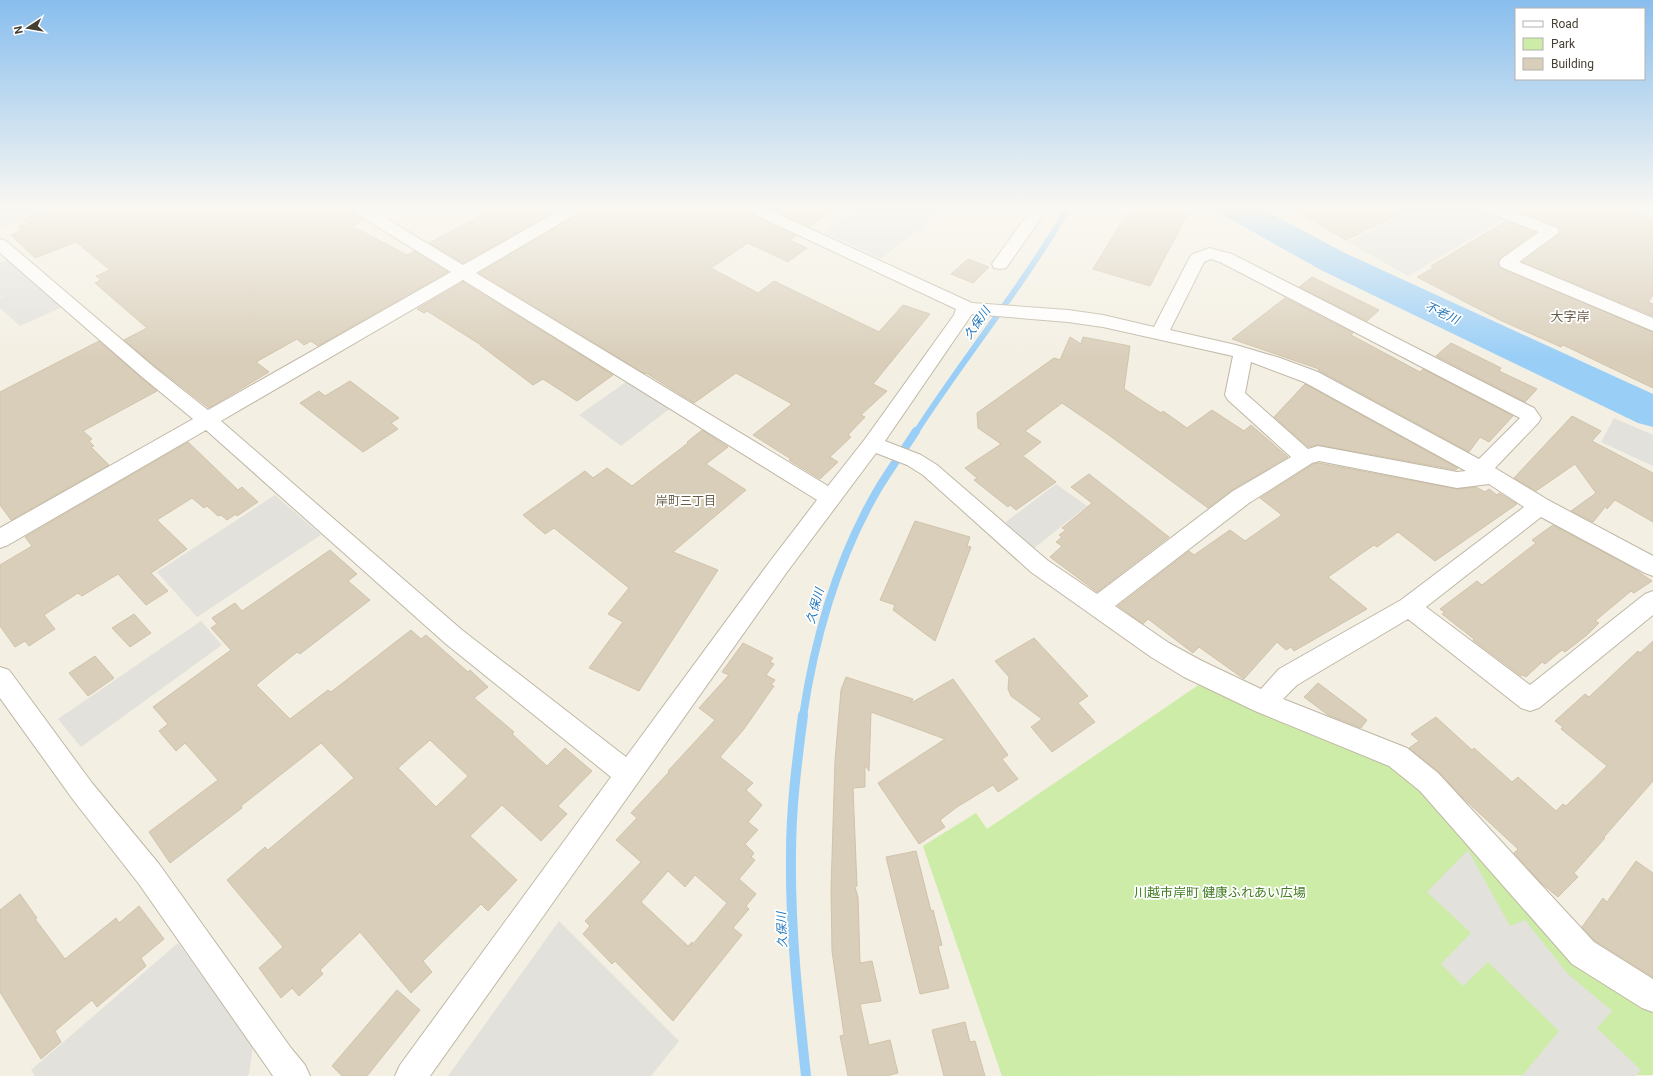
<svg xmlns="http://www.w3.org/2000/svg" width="1653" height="1076" font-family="Roboto,'Noto Sans JP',sans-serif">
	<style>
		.green { fill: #cceca7 }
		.parking { fill: #e3e1dc }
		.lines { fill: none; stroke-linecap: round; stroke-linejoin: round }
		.stream-far2 { stroke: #99cef7; stroke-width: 6 }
		.stream-far1 { stroke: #99cef7; stroke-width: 8 }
		.stream { stroke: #99cef7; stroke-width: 10 }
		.river { fill: #99cef7; fill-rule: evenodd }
		.building { fill: #d9ceba; stroke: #d1c3aa; fill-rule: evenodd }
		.street-casing { stroke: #c0b7a5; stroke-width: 2 }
		.street { fill: #fff; fill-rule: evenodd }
		.labels { text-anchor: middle; stroke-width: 3.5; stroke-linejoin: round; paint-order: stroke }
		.water-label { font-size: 12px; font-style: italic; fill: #27b; stroke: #fff }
		.neighbourhood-label { font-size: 12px; fill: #695d49; stroke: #fff }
		.quarter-label { font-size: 13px; fill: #695d49; stroke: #fff }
		.near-park-label { font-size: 13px; fill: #427c21; stroke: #fff }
	</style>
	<rect width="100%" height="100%" fill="#f3efe3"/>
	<path class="green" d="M 1203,682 L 1394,764 L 1653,1009 L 1653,1075 L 1002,1076 L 923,846 L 976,813 L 987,829 Z"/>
	<path class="parking" d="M 0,208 L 51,208 L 0,229 Z
		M 858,208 L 946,208 L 881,259 L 824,232 Z
		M 1415,208 L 1479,208 L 1490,214 L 1504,219 L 1408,276 L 1348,242 Z
		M 7,260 L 33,283 L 62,307 L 20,326 L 0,308 L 0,298 L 7,295 L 0,297 L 0,263 Z
		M 629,380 L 673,406 L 621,446 L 579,415 Z
		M 1614,418 L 1653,435 L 1653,466 L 1601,442 Z
		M 1056,484 L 1087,506 L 1033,549 L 1002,525 Z
		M 275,495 L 321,535 L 197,617 L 157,572 Z
		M 201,621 L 222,645 L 81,747 L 58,719 Z
		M 1468,850 L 1510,926 L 1525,920 L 1568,974 L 1612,1011 L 1597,1028 L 1641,1070 L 1636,1076 L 1522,1076 L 1559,1031 L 1488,962 L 1463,986 L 1441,964 L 1471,933 L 1427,892 Z
		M 559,921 L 679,1041 L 651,1076 L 448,1076 Z
		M 178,943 L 253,1046 L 249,1074 L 247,1076 L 35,1076 L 31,1070 Z"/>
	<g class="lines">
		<path class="stream-far2" d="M 916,432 C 965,356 1023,286 1068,208"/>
		<path class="stream-far1" d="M 803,716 C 815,636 837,559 878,489 C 890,469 904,450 916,431"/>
		<path class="stream" d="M 803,715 C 797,761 791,807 791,854 C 790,929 798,1002 806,1076"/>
		<path class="river" d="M 1218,208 L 1260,208 L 1347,254 L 1653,394 L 1653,427 L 1638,423 L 1321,270 L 1223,215 Z"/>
	</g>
	<path class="building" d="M 52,208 L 348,208 L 351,212 L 364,220 L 352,226 L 407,255 L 414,251 L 448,272 L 318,346 L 311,341 L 304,345 L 297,339 L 256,362 L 269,372 L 209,408 L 156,367 L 124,340 L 147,328 L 95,283 L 101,280 L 96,276 L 110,270 L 76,242 L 35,258 L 11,235 L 22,230 L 18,227 L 28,223 L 23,220 Z
		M 495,208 L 562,208 L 463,263 L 429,243 Z
		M 584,208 L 744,208 L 746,212 L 796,236 L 790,240 L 807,248 L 788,262 L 748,243 L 711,268 L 758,293 L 774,281 L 879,332 L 903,305 L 930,314 L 873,384 L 887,391 L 861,415 L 865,417 L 848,435 L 851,437 L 830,457 L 838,462 L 820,479 L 789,460 L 791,459 L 753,435 L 792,404 L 736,373 L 694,403 L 646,373 L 645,374 L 479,273 L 582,212 Z
		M 768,208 L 835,208 L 809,227 Z
		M 1130,208 L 1160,208 L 1187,215 L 1150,286 L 1093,269 Z
		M 1290,208 L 1411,208 L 1346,240 Z
		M 1529,208 L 1621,208 L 1653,219 L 1653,295 L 1648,302 L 1653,304 L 1653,316 L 1522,262 L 1558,235 L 1560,232 L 1558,227 L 1521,212 Z
		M 1506,221 L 1536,232 L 1500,258 L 1498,264 L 1500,268 L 1653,332 L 1653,388 L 1563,345 L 1561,347 L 1502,321 L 1417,277 L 1433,268 L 1431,266 Z
		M 968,259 L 989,267 L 973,283 L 951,274 Z
		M 1312,277 L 1379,310 L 1367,321 L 1299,287 Z
		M 463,282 L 613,375 L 577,401 L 543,379 L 533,385 L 480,345 L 481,345 L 427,311 L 424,313 L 417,309 Z
		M 1285,298 L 1353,333 L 1351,335 L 1420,372 L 1423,369 L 1513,416 L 1489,442 L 1480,437 L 1469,452 L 1318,370 L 1319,369 L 1232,339 Z
		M 1070,337 L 1081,344 L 1083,337 L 1130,346 L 1124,389 L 1161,413 L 1163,411 L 1187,428 L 1212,410 L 1244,431 L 1251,425 L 1288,457 L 1232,490 L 1208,508 L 1106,433 L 1062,403 L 1025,431 L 1041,442 L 1023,456 L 1056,482 L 1016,510 L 1010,505 L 1008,507 L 974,480 L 977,478 L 965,468 L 1001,444 L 978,428 L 977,413 L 1054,358 L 1060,360 Z
		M 99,341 L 157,391 L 83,431 L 92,439 L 89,441 L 94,446 L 91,447 L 109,465 L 11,520 L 0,505 L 0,392 Z
		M 1451,343 L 1501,368 L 1499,371 L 1537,389 L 1525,402 L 1436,356 Z
		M 350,381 L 399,418 L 391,423 L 398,429 L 363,452 L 300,403 L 319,391 L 325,396 Z
		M 1305,384 L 1458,468 L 1456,470 L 1318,445 L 1308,447 L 1274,417 Z
		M 1572,416 L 1601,431 L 1592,441 L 1653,473 L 1653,522 L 1615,500 L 1607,509 L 1606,506 L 1593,522 L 1571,511 L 1596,493 L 1575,464 L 1536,491 L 1514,478 Z
		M 702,430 L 728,447 L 706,464 L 746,490 L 673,552 L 718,570 L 639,691 L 589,668 L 623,622 L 608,614 L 629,588 L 554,528 L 545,534 L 523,515 L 585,471 L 593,478 L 607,468 L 632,486 L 688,443 L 687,442 Z
		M 188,442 L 238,490 L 242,487 L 258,502 L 237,516 L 236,514 L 227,520 L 221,515 L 218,516 L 207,506 L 204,508 L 192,498 L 157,520 L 187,549 L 151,573 L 168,591 L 146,605 L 118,574 L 82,596 L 78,593 L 44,615 L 55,629 L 29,646 L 25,641 L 15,647 L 0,626 L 0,565 L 32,546 L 25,537 Z
		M 1319,463 L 1457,489 L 1476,487 L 1485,492 L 1489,489 L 1497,495 L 1499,493 L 1517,504 L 1435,561 L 1398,532 L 1377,547 L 1374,545 L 1328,577 L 1367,609 L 1294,651 L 1291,647 L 1286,650 L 1277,642 L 1244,679 L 1199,647 L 1193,653 L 1148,619 L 1143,624 L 1118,606 L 1189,551 L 1194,555 L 1230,530 L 1245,541 L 1282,515 L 1260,498 L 1313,464 Z
		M 1089,474 L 1169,537 L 1097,592 L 1050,557 L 1062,546 L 1056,542 L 1062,537 L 1059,535 L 1066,530 L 1062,528 L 1092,503 L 1071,487 Z
		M 915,521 L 970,537 L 967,546 L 971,547 L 935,641 L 893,610 L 895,605 L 880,600 Z
		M 1553,525 L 1633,568 L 1652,581 L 1634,593 L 1631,591 L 1595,621 L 1599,623 L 1587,635 L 1565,652 L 1562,650 L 1545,664 L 1542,662 L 1526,677 L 1522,675 L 1521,676 L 1473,640 L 1474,639 L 1442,614 L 1445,612 L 1440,609 L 1477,581 L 1482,585 L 1536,543 L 1532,540 Z
		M 330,550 L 357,574 L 348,581 L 370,600 L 300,654 L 297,652 L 256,685 L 290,719 L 328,690 L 331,692 L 411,630 L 421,639 L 426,635 L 468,672 L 470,670 L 488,687 L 474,698 L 514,732 L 512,734 L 547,766 L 565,748 L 592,771 L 558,806 L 567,814 L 541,841 L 502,805 L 470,836 L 517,880 L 488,911 L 481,904 L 423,961 L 432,972 L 411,993 L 360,932 L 320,970 L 323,974 L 299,996 L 292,988 L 281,998 L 259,968 L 283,947 L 227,880 L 265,847 L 268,850 L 354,778 L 321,743 L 241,806 L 242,808 L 170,863 L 149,832 L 218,780 L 185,743 L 176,751 L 159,731 L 168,724 L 153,707 L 231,650 L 211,628 L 217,624 L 212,618 L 235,603 L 242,611 ZM 430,740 L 468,776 L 436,807 L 398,768 Z
		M 134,614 L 151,633 L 130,647 L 112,628 Z
		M 1034,638 L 1088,696 L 1078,703 L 1095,722 L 1052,752 L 1031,727 L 1042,719 L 1011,696 L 1008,689 L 1009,677 L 995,661 Z
		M 1653,641 L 1653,781 L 1604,837 L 1605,838 L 1574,873 L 1578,877 L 1558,897 L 1541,883 L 1514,853 L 1518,849 L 1462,797 L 1439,772 L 1409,748 L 1419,741 L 1411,734 L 1436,717 L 1472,750 L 1474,748 L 1512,782 L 1518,777 L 1556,811 L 1563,804 L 1566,806 L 1607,766 L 1561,729 L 1563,727 L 1555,721 L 1585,694 L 1589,697 L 1638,651 L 1640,653 Z
		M 743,643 L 773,658 L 770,662 L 774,664 L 766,675 L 775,680 L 771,685 L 774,686 L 744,729 L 720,757 L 753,783 L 746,790 L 762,805 L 748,822 L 758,830 L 745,844 L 754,853 L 751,857 L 755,860 L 739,879 L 756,894 L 746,906 L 749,909 L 733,928 L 742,935 L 673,1021 L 615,961 L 612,964 L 583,934 L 590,926 L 585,921 L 641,862 L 616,840 L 637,818 L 631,813 L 669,772 L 668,771 L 715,720 L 699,708 L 729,675 L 722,672 ZM 668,871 L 685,887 L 695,875 L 727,903 L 693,944 L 692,942 L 688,946 L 641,902 Z
		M 95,656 L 114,678 L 88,696 L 69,673 Z
		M 846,677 L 913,699 L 911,703 L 953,679 L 1008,755 L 1002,759 L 1018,779 L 998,792 L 993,785 L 957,807 L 940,820 L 945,827 L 919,844 L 878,783 L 945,739 L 871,712 L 869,771 L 865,765 L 865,787 L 853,788 L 857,886 L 855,887 L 858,897 L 860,963 L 872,961 L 881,1001 L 860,1004 L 869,1045 L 890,1040 L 898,1073 L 886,1076 L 848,1076 L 840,1036 L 844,1035 L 832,951 L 831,889 L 835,761 L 841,690 Z
		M 1318,683 L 1367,720 L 1361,728 L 1328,715 L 1304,697 Z
		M 916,851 L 931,911 L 933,910 L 942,945 L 938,946 L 949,988 L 920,994 L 886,857 Z
		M 1636,861 L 1653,873 L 1653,977 L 1595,941 L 1582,927 L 1603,898 L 1607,902 Z
		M 20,894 L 37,918 L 35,919 L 65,959 L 116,918 L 119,923 L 139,906 L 164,939 L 141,958 L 146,966 L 97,1007 L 92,1000 L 55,1031 L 61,1042 L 41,1059 L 0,992 L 0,910 Z
		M 397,990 L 420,1010 L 367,1076 L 342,1076 L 332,1066 Z
		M 965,1022 L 970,1042 L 975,1041 L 985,1076 L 944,1076 L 932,1030 Z"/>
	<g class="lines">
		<defs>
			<path id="street" d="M 350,208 L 369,208 L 463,265 L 564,208 L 583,208 L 581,211 L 476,273 L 828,486 L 865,439 L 954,315 L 956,309 L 747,211 L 745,208 L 765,208 L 972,303 L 1068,310 L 1103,315 L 1154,327 L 1191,255 L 1209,248 L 1232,254 L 1534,408 L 1541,418 L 1538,423 L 1495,468 L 1548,500 L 1653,556 L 1653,576 L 1645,573 L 1541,517 L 1426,607 L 1530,685 L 1645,594 L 1653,591 L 1653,615 L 1539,708 L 1530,711 L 1521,708 L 1408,619 L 1297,685 L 1283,699 L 1407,748 L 1438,773 L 1594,942 L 1653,979 L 1653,1012 L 1642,1008 L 1572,964 L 1420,791 L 1389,766 L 1255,711 L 1184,677 L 1151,657 L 1031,572 L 923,475 L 907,465 L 876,453 L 787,572 L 430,1076 L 395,1076 L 400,1065 L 611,777 L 446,644 L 206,430 L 8,545 L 0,548 L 0,528 L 193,419 L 141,376 L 0,253 L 0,239 L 6,241 L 155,368 L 208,410 L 451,272 L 352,211 ZM 1211,259 L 1220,262 L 1520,418 L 1479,459 L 1318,372 L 1280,358 L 1236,345 L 1170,330 L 1204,262 ZM 463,280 L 817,500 L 771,560 L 626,757 L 462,630 L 221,421 ZM 972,314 L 1068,322 L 1103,327 L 1233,356 L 1225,395 L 1228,400 L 1291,457 L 1233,491 L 1097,594 L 1047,560 L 937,465 L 921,455 L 885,441 ZM 1251,362 L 1304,382 L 1466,471 L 1457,472 L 1318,446 L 1308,449 L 1245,393 ZM 1319,461 L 1457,488 L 1489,484 L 1524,507 L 1401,600 L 1279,669 L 1261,689 L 1202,661 L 1169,643 L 1115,606 L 1249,503 L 1312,463 Z
				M 1032,208 L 1048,208 L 1006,268 L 1000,269 L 994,268 L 992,264 Z
				M 1484,208 L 1505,208 L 1557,228 L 1559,231 L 1557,234 L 1519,262 L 1653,318 L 1653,331 L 1501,267 L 1499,263 L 1501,259 L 1539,232 L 1486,211 Z
				M 0,667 L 9,670 L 92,783 L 159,864 L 291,1048 L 305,1065 L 310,1076 L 273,1076 L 269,1070 L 139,884 L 74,801 L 0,698 Z"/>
		</defs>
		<use href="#street" class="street-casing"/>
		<use href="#street" class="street"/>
	</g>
	<linearGradient id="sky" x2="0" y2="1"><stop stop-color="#88beee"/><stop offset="0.58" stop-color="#faf8f2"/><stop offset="1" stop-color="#faf8f2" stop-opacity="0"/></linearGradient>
	<rect width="1653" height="358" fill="url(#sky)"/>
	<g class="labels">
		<g class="water-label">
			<text transform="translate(1442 313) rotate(25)" y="4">不老川</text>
			<text transform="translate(977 323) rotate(-55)" y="4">久保川</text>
			<text transform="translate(815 606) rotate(-74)" y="4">久保川</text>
			<text transform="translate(782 930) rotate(-92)" y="4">久保川</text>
		</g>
		<g class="neighbourhood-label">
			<text x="686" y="505">岸町三丁目</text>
		</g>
		<g class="quarter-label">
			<text x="1570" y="321">大字岸</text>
		</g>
		<g class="near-park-label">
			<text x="1220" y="897">川越市岸町 健康ふれあい広場</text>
		</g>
	</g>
	<rect x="1515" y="8" width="130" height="72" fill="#ffffff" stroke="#b5b2ad"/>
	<rect x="1523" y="21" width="20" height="6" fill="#ffffff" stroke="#b5b2ad"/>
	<text x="1551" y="28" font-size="12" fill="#463f33">Road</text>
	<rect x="1523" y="38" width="20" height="12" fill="#cceca7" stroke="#b5b2ad"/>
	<text x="1551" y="48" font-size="12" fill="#463f33">Park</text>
	<rect x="1523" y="58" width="20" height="12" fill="#d9ceba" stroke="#b5b2ad"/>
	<text x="1551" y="68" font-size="12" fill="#463f33">Building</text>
	<g transform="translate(28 28) rotate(258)" stroke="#ffffff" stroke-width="3" paint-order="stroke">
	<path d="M0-3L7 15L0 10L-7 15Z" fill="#463f33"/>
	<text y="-6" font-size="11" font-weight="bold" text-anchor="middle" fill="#463f33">N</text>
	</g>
</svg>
